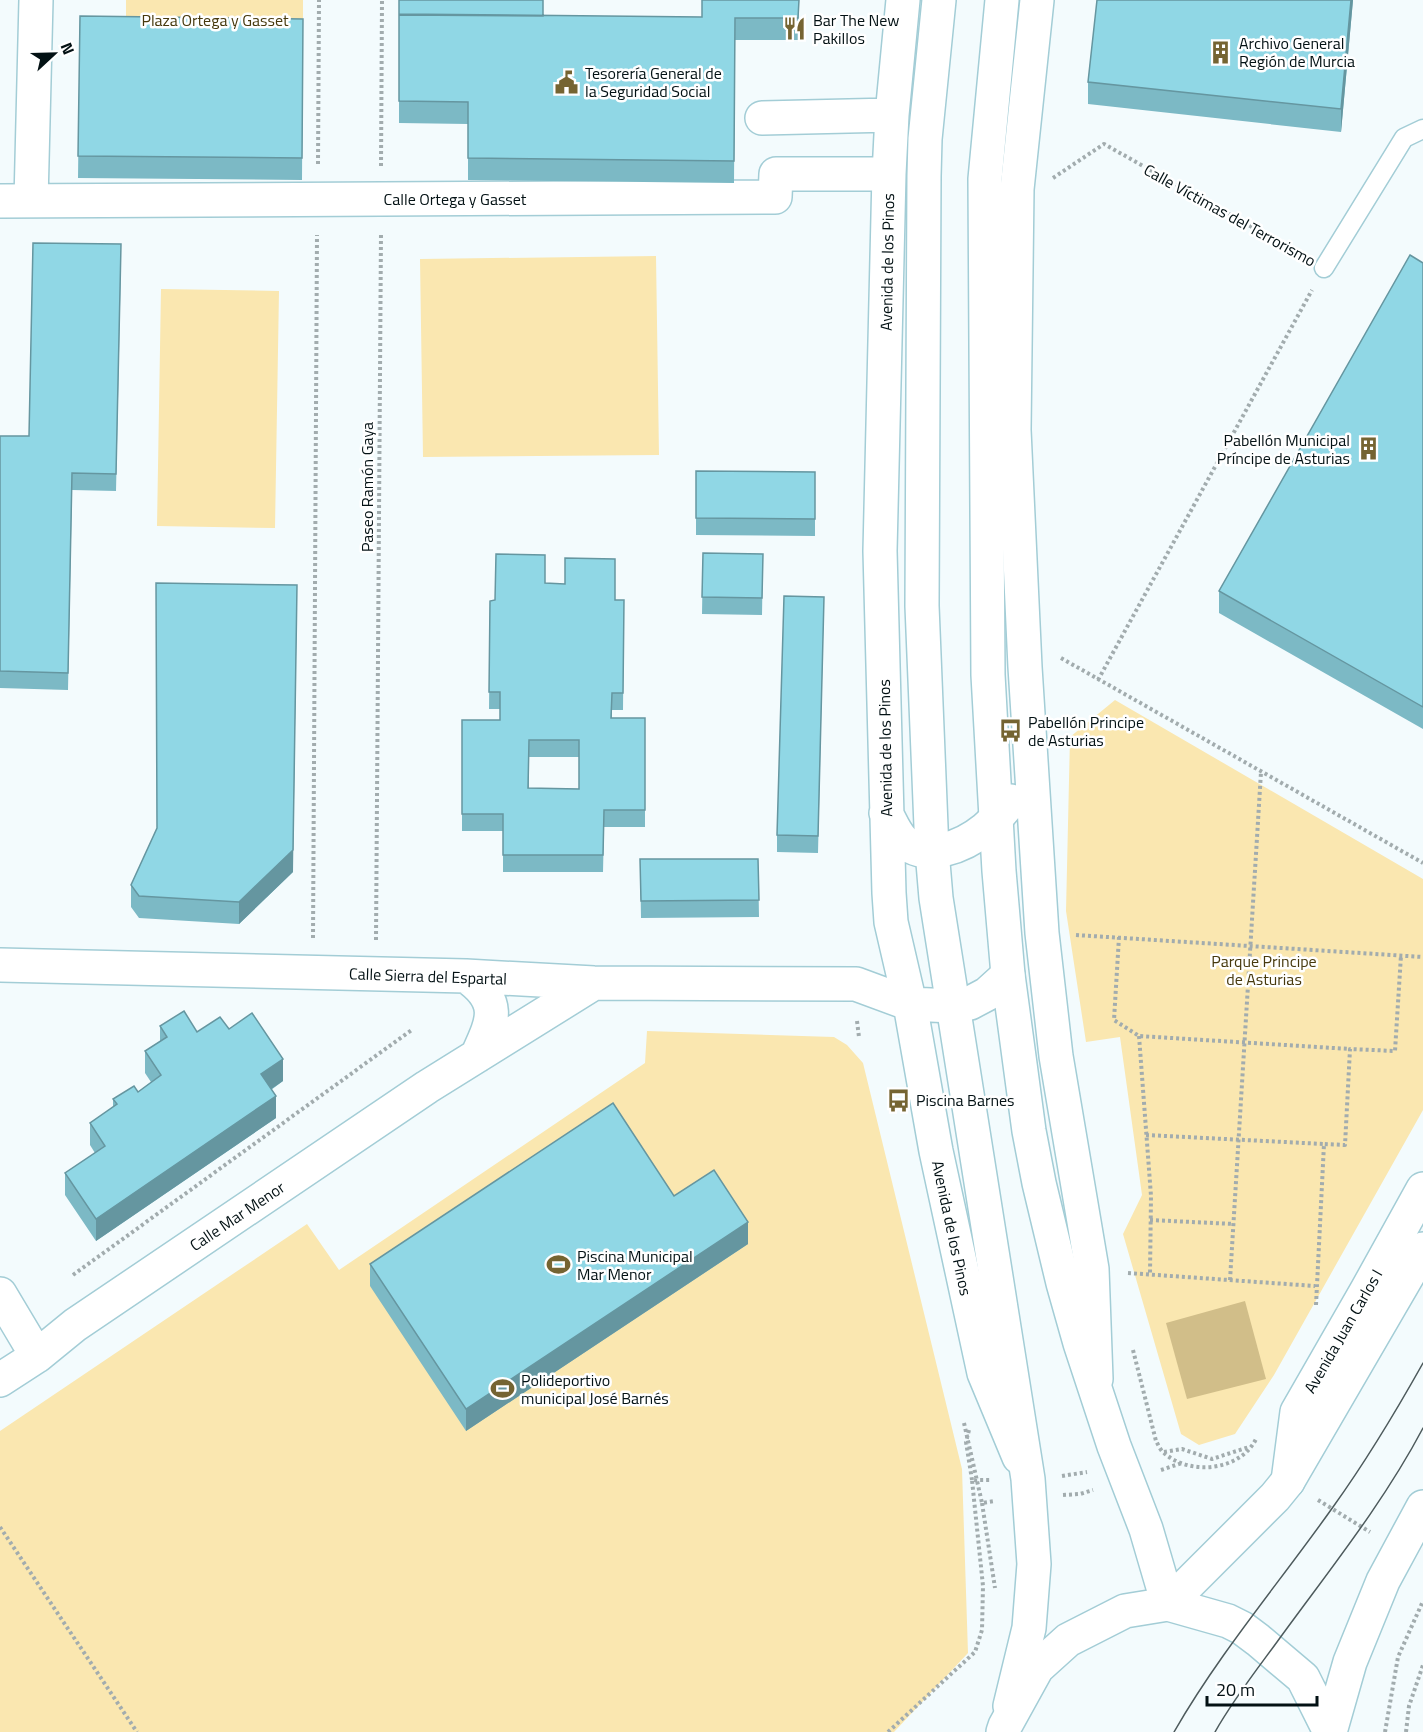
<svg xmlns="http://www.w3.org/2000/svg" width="1423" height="1732" font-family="'Titillium Web',sans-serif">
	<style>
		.green { fill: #fae7b0 }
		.water { fill: #d1be89 }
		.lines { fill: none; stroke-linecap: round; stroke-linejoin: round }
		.lane-casing { stroke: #a3cdd6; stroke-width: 21 }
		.street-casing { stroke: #a3cdd6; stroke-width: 36 }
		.secondary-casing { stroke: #a3cdd6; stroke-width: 36 }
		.primary-casing { stroke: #a3cdd6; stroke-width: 36 }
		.path { stroke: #a2acae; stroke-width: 4; stroke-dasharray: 3 3; stroke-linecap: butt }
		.lane { stroke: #fff; stroke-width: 18 }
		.street { stroke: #fff; stroke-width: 33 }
		.secondary { stroke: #fff; stroke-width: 33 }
		.primary { stroke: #fff; stroke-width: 33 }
		.tram { stroke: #4d5a5c; stroke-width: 1.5 }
		.wall { fill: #7cb9c5; fill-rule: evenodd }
		.shaded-wall { fill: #6596a0 }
		.building { fill: #90d7e5; stroke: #6596a0; stroke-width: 1.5; fill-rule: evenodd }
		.labels { text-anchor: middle; stroke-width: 5; stroke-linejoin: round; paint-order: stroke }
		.park-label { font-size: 16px; fill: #47390d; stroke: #fff }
		.poi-label { font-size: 16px; fill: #031114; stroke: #fff; text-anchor: start }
		.street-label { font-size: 16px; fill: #031114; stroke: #fff }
	</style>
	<rect width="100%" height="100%" fill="#f3fbfd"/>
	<path class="green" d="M 126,0 L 303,0 L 303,41 L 126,39 Z
		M 656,256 L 659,455 L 423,457 L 420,259 Z
		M 161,289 L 279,291 L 275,528 L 157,526 Z
		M 1115,700 L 1423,879 L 1423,1110 L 1274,1375 L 1235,1434 L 1199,1445 L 1181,1434 L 1123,1234 L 1142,1195 L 1120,1037 L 1086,1042 L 1066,911 L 1070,737 Z
		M 647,1031 L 834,1037 L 847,1045 L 863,1063 L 962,1469 L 968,1653 L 894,1732 L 0,1732 L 0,1431 L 307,1224 L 339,1270 L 645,1063 Z"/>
	<path class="water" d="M 1245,1301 L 1266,1379 L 1187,1399 L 1166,1323 Z"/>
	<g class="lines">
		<defs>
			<path id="lane" d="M 1324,268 L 1404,138 L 1423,129"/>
			<path id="street" d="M 903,0 L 892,115 L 889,174 L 880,551 L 889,893 L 891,922 L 910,1004 L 936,1151 L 984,1373 L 1019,1457
				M 1037,0 L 1017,189 L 1014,430 L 1025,667 L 1042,933 L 1056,1056 L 1092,1269 L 1096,1379
				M 762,118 L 892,115
				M 0,201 L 775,197 L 776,174 L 889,174
				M 31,201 L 36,0
				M 886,813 C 891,822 895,833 903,841 C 927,862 964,846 985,829 C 995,821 1003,810 1011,801
				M 0,965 L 466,976 L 594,983 L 856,984 L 910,1004 L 952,1006 L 970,1003 L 987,994 L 1008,975
				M 466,976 C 503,1002 493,1021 477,1056
				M 0,1294 L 37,1356
				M 0,1380 L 37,1356 L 75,1325 L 427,1087 L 594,983
				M 1288,1481 L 1297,1412 L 1367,1290 L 1423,1189"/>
			<path id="secondary" d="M 939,0 L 925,139 L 924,176 L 922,606 L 932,851 L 936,898 L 1028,1479 L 1034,1564 L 1029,1628 L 1010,1706
				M 1002,0 L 985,179 L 988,675 L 999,871 L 1008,975 L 1029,1131 L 1039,1183 L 1063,1283 L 1080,1343 L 1114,1446 L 1146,1529 L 1168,1604"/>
			<path id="primary" d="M 1168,1604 L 1275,1497 L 1288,1481 L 1423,1249
				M 1003,1732 L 1005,1726 L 1037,1668 L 1068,1640 L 1125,1611 L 1168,1604 L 1228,1621 L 1242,1628 L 1258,1640 L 1303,1678 L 1330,1732
				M 1330,1732 L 1350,1662 L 1383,1581 L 1423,1507"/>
		</defs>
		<use href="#lane" class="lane-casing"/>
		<use href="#street" class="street-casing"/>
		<use href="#secondary" class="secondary-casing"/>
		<use href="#primary" class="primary-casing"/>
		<path class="path" d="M 318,164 L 319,0
			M 381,166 L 382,0
			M 1053,178 L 1104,144 L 1300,254
			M 1061,658 L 1423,863
			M 1098,680 L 1312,290
			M 1076,935 L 1423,957
			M 1119,937 L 1114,1020 L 1139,1036 L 1350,1049
			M 313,938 L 317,235
			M 376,940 L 381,233
			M 857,1021 L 859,1037
			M 1139,1036 L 1151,1196 L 1150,1274
			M 1146,1135 L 1324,1144
			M 1150,1220 L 1234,1224
			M 1128,1273 L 1315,1286
			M 73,1275 L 413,1029
			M 1230,1280 L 1261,772
			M 1316,1305 L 1324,1144 L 1345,1145 L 1350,1049 L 1395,1051 L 1401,955
			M 1133,1350 L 1156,1441 C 1158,1444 1160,1450 1164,1453 C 1190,1476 1240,1471 1256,1439
			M 964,1423 L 982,1503 L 995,1501
			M 969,1430 L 966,1442 L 972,1480
			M 1164,1452 L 1182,1449 L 1212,1459 L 1249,1447
			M 1161,1470 L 1182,1463
			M 1062,1476 L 1087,1472
			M 1063,1495 L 1080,1494 L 1093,1490
			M 1318,1500 L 1370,1532
			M 982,1503 L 995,1588
			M 0,1527 L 137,1732
			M 888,1732 L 975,1652 L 982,1630 L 983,1586 L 972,1480 L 992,1480
			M 1385,1732 L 1398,1657 L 1423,1601
			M 1406,1732 L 1409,1706 L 1423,1665"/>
		<use href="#lane" class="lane"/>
		<use href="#street" class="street"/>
		<use href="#secondary" class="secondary"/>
		<use href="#primary" class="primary"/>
		<path class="tram" d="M 1174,1732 C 1220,1652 1280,1582 1333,1507 C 1366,1461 1395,1413 1423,1363
			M 1215,1732 C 1233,1700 1255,1672 1277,1642 C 1327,1573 1383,1504 1423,1428"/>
	</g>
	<path class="wall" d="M 399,0 L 543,16 L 702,17 L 799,0 L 798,40 L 735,40 L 734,183 L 468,180 L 468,124 L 399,123 Z
		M 1097,0 L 1353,0 L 1341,132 L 1088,104 L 1088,82 Z
		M 80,16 L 303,19 L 302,180 L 78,178 Z
		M 121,261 L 116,491 L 72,490 L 68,690 L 0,688 L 0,436 L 29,436 Z
		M 1423,263 L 1423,729 L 1219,613 L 1219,591 Z
		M 696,471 L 815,472 L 815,536 L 696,535 Z
		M 703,553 L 763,554 L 762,615 L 702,614 Z
		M 824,597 L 818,853 L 777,852 L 777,835 Z
		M 495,600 L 624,600 L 623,710 L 612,710 L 612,718 L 645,718 L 645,827 L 604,827 L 603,872 L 503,872 L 503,831 L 462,831 L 462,720 L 500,720 L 500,709 L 489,709 L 490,601 ZM 529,757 L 579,757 L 579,789 L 529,788 Z
		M 640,859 L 758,859 L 759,917 L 641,918 Z
		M 293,872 L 239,924 L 139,918 L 131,907 L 131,885 Z
		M 160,1026 L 197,1032 L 229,1029 L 283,1081 L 271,1090 L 276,1118 L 96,1241 L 65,1195 L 65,1173 L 95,1153 L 90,1145 L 90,1123 L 113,1107 L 113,1099 L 138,1092 L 151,1082 L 145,1073 L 145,1051 L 160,1041 Z
		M 748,1244 L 466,1431 L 370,1286 L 370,1264 Z"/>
	<path class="shaded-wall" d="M 1351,0 L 1353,0 L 1341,132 L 1341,109 Z
		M 297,585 L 293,872 L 239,924 L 239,902 Z
		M 283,1059 L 283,1081 L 261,1096 L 261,1074 Z
		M 276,1096 L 276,1118 L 96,1241 L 96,1219 Z
		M 748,1222 L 748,1244 L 466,1431 L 466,1409 Z"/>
	<path class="building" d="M 399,0 L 543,0 L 543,16 L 399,15 Z
		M 702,0 L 799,0 L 798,18 L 735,18 L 734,161 L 468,158 L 468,102 L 399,101 L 399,14 L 702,17 Z
		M 1097,0 L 1351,0 L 1341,109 L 1088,82 Z
		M 80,16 L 303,19 L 302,158 L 78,156 Z
		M 33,243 L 121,244 L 116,474 L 72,473 L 68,673 L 0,671 L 0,436 L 29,436 Z
		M 1410,255 L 1423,263 L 1423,707 L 1219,591 Z
		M 696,471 L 815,472 L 815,519 L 696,518 Z
		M 703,553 L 763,554 L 762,598 L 702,597 Z
		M 496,554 L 545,555 L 545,583 L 565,584 L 565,558 L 615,559 L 615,600 L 624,600 L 623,693 L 612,693 L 611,718 L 645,718 L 645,810 L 604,810 L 603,855 L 503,855 L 503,814 L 462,814 L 462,720 L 500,720 L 500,692 L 489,692 L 490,601 L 495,600 ZM 529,740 L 579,740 L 579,789 L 528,788 Z
		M 156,583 L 297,585 L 293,850 L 239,902 L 139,896 L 131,885 L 157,828 Z
		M 784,596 L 824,597 L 818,836 L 777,835 Z
		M 640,859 L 758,859 L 759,900 L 641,901 Z
		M 184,1011 L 197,1032 L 220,1017 L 229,1029 L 252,1013 L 283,1059 L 261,1074 L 276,1096 L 96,1219 L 65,1173 L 105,1146 L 90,1123 L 117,1104 L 113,1099 L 134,1086 L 138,1092 L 161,1075 L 145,1051 L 167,1037 L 160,1026 Z
		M 613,1103 L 674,1196 L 714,1170 L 748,1222 L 466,1409 L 370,1264 Z"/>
	<defs>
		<symbol id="restaurant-bare" viewBox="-9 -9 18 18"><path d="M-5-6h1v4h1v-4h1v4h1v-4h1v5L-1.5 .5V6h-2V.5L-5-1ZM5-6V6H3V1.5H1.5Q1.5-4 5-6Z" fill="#756432" stroke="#fff" stroke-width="2.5" paint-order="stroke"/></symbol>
		<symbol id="building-bare" viewBox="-9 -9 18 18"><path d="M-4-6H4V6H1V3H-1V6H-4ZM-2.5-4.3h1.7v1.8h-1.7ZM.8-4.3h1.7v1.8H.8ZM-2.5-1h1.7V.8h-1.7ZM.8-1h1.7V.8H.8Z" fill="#756432" stroke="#fff" stroke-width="2.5" paint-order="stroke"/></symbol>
		<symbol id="civic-bare" viewBox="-9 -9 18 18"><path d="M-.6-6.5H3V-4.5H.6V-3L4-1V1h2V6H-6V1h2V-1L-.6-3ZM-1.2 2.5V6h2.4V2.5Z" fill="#756432" stroke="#fff" stroke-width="2.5" paint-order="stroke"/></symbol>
		<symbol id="bus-bare" viewBox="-9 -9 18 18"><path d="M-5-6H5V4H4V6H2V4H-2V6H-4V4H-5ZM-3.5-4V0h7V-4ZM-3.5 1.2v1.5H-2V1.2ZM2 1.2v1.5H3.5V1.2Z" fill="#756432" stroke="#fff" stroke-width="2.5" paint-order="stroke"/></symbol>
		<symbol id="stadium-bare" viewBox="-9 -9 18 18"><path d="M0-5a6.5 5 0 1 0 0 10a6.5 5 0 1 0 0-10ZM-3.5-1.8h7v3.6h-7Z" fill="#756432" stroke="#fff" stroke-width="2.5" paint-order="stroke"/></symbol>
	</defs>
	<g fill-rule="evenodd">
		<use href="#restaurant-bare" x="778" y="12" width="33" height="33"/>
		<use href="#building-bare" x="1204" y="36" width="33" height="33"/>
		<use href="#civic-bare" x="550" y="66" width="33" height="33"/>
		<use href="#building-bare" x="1352" y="432" width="33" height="33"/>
		<use href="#bus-bare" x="994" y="714" width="33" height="33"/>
		<use href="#bus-bare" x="882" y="1084" width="33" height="33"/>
		<use href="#stadium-bare" x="542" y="1248" width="33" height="33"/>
		<use href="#stadium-bare" x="486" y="1372" width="33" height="33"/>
	</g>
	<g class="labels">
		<g class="park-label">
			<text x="215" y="26">Plaza Ortega y Gasset</text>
			<text x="1264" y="967">Parque Principe<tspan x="1264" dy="18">de Asturias</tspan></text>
		</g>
		<g class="poi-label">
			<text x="813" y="26">Bar The New<tspan x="813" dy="18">Pakillos</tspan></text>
			<text x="1239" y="49">Archivo General<tspan x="1239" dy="18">Región de Murcia</tspan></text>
			<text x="585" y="79">Tesorería General de<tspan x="585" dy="18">la Seguridad Social</tspan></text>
			<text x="1350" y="446" text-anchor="end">Pabellón Municipal<tspan x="1350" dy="18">Príncipe de Asturias</tspan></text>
			<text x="1028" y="728">Pabellón Principe<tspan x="1028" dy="18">de Asturias</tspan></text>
			<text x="916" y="1106">Piscina Barnes</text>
			<text x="577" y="1262">Piscina Municipal<tspan x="577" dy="18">Mar Menor</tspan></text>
			<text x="521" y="1386">Polideportivo<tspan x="521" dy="18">municipal José Barnés</tspan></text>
		</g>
		<g class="street-label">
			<text x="455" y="205">Calle Ortega y Gasset</text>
			<text transform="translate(1230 215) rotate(29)" y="6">Calle Víctimas del Terrorismo</text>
			<text transform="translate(887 262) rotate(-89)" y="6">Avenida de los Pinos</text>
			<text transform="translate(367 487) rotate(-90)" y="6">Paseo Ramón Gaya</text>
			<text transform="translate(885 748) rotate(-91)" y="6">Avenida de los Pinos</text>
			<text transform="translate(428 976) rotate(2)" y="6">Calle Sierra del Espartal</text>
			<text transform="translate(237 1216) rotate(-34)" y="6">Calle Mar Menor</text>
			<text transform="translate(952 1228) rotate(78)" y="6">Avenida de los Pinos</text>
			<text transform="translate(1343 1331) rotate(-60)" y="6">Avenida Juan Carlos I</text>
		</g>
	</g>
	<g transform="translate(54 54) rotate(68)" stroke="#ffffff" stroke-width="4.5" paint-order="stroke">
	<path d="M0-4.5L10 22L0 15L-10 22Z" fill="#031114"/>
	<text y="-9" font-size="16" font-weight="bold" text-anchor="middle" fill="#031114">N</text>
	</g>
	<path d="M1207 1696v9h110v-9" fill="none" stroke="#031114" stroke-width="3"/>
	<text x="1216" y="1696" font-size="18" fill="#031114" stroke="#ffffff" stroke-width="4.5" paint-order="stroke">20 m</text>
</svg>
